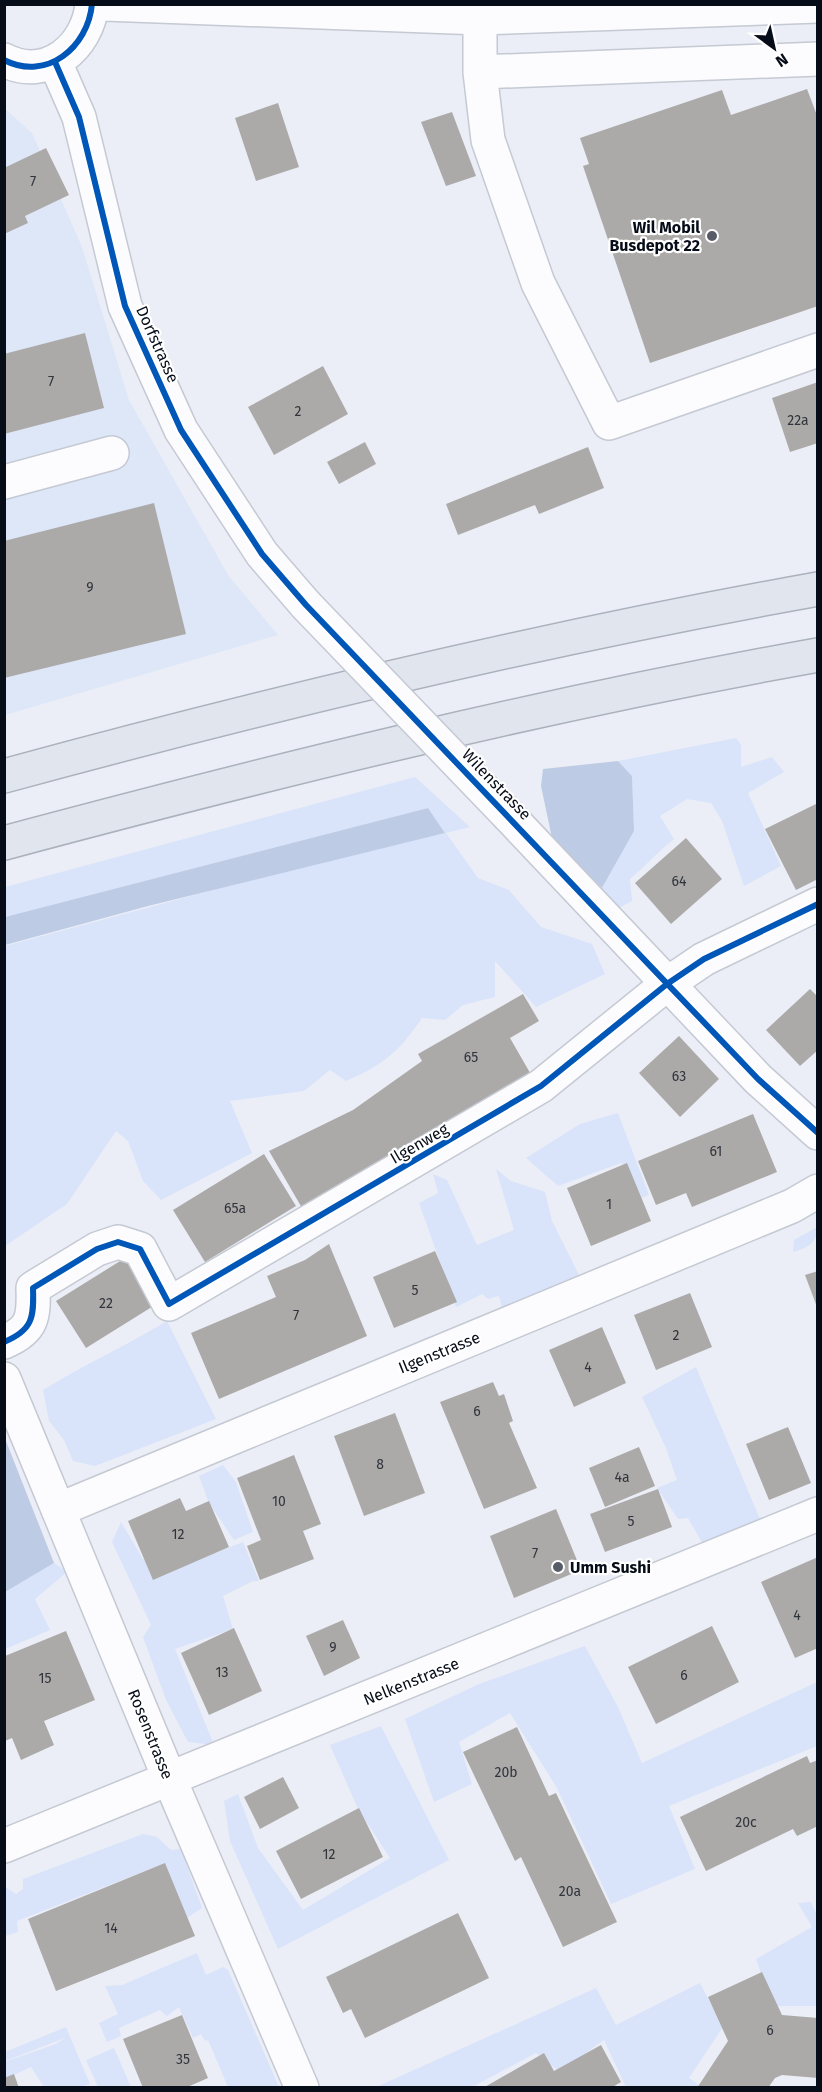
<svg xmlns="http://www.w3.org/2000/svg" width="822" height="2092" font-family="'Fira Sans',sans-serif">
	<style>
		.built { fill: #dee7f8 }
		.green { fill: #d9e4fa }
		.forest { fill: #becbe5 }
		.building { fill: #acaaa8 }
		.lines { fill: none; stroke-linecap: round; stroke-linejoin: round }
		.minor-casing { stroke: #c4c9d3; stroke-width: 36 }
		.highway-casing { stroke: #abb1bd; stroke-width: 36 }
		.minor { stroke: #fcfcfe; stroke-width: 33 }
		.highway { stroke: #e1e6ee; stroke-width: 33 }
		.minor-bridge-casing { stroke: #c4c9d3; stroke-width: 36; stroke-linecap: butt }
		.minor-bridge { stroke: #fcfcfe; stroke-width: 33 }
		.cycleway-casing { stroke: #fff; stroke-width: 10 }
		.cycleway { stroke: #0057b8; stroke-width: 6 }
		.poi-dot { fill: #575c66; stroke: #fff; stroke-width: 2 }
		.labels { text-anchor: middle; stroke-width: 4.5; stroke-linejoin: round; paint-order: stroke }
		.number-label { font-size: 14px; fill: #30343c }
		.poi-label { font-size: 16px; font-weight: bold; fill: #070d18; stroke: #fff; text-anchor: end }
		.street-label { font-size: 16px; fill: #070d18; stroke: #fff }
	</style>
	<rect width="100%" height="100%" fill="#ebeef6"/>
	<path class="built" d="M 4,108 L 32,133 L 82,247 L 129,400 L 228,575 L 278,635 L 5,715 Z"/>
	<path class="green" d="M 736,738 L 741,745 L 741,767 L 772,757 L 784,772 L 748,793 L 781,866 L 744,886 L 722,821 L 711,803 L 687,799 L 660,816 L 674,839 C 657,852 646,866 630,879 L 632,901 L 619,908 L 601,890 L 634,831 L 632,776 L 618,761 Z
		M 415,777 L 470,827 L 446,833 L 478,878 L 509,890 L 541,927 L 592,944 L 605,974 L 536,1007 L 495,961 L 495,997 L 463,1005 L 445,1020 L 422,1018 C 399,1052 383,1065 346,1081 L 330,1070 L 304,1091 L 230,1101 L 252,1153 L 161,1200 L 143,1181 L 128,1141 L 116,1131 L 67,1204 L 5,1246 L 5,946 L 239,883 L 445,833 L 428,808 L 5,917 L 5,887 Z
		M 618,1113 L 649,1195 L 637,1200 L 621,1163 L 558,1186 L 526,1158 L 580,1124 Z
		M 496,1169 L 511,1181 L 545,1192 L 552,1221 L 579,1275 L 502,1308 L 499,1296 L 488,1299 L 482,1294 L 456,1307 L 419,1203 L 438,1193 L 433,1174 L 447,1180 L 477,1245 L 514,1230 Z
		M 817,1227 C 818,1243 807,1248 793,1252 L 794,1240 Z
		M 167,1321 L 216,1419 L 95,1466 L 73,1461 L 64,1440 L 49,1421 L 43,1390 C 83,1365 126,1346 167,1321 Z
		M 696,1367 L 760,1519 L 704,1546 L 688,1518 L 678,1519 L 657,1488 L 677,1480 L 666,1448 L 642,1397 Z
		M 223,1465 L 236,1482 L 253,1532 L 234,1540 L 209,1503 L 199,1476 Z
		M 121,1522 L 143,1559 L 195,1547 L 202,1558 L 243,1542 L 259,1581 L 253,1581 L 223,1596 L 233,1629 L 175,1649 L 214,1745 L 188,1742 L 166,1700 L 143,1637 L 151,1625 L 112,1542 Z
		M 54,1563 L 67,1572 L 35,1599 L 50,1630 L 5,1649 L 4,1592 Z
		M 585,1646 L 618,1707 L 642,1763 L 817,1682 L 817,1746 L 669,1806 L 695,1869 L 611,1904 L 557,1788 L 510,1713 L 459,1742 L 472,1784 L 434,1802 L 405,1719 L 479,1684 Z
		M 381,1726 L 449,1860 L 278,1949 L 230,1841 L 224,1801 L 238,1794 L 258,1848 L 303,1910 L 390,1858 L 358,1809 L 330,1745 Z
		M 143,1834 L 157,1837 L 171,1850 L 181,1849 L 202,1908 L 182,1921 L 158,1866 L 17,1921 L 18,1932 L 5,1936 L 4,1886 L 16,1894 L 23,1889 L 23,1879 Z
		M 811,1902 L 817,1916 L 817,2006 L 772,2006 L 756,1959 L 812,1927 L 798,1903 Z
		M 197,1953 L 206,1975 L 223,1967 L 228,1970 L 279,2087 L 228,2087 L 208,2040 L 205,2041 L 201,2034 L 193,2038 L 179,2007 L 167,2016 L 160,2010 L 119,2028 L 121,2036 L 107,2042 L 99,2023 L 118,2014 L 105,1986 L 122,1985 Z
		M 700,1983 L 723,2027 L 689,2078 L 702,2087 L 626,2087 L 604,2040 L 560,2072 L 536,2053 L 472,2087 L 374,2088 L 596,1988 L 616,2025 Z
		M 66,2027 L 90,2084 L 81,2087 L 44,2087 L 31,2067 L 5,2079 L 4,2062 L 56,2044 L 65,2038 L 5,2061 L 5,2052 Z
		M 114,2048 L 131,2087 L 98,2087 L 86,2060 Z"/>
	<path class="forest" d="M 618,761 L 632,776 L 634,831 L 602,888 L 552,838 L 541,786 L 543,769 Z
		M 428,808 L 445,833 L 148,906 L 5,945 L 5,917 Z
		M 4,1436 L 54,1563 L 5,1592 L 4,1592 Z"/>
	<path class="building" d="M 807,89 L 818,118 L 818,306 L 650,363 L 583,166 L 589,164 L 580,138 L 722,90 L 731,115 Z
		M 278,103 L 299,167 L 256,181 L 235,118 Z
		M 452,112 L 476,176 L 446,186 L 421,122 Z
		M 46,148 L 69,195 L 25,216 L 28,223 L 4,234 L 4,168 Z
		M 85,333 L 104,408 L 4,434 L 4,354 Z
		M 323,366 L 348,414 L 274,455 L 248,407 Z
		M 818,382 L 818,443 L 790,452 L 772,398 Z
		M 365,442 L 376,464 L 339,484 L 327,462 Z
		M 588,447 L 604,488 L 539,514 L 535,505 L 458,535 L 446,504 Z
		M 154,503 L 186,634 L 4,678 L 4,541 Z
		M 818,803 L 818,879 L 796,890 L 765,829 Z
		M 686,838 L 722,879 L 671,924 L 635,883 Z
		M 810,989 L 818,997 L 818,1050 L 800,1066 L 766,1030 Z
		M 523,994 L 539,1021 L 510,1038 L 533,1078 L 302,1208 L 269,1151 L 353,1110 L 422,1061 L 418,1054 Z
		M 679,1036 L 719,1079 L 680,1117 L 639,1073 Z
		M 753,1114 L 777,1172 L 692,1207 L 686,1193 L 656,1205 L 638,1161 Z
		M 264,1154 L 296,1206 L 205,1262 L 173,1210 Z
		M 627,1163 L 651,1221 L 591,1246 L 567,1188 Z
		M 329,1244 L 367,1336 L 219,1399 L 191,1333 L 276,1297 L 267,1276 L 305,1260 Z
		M 435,1251 L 457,1302 L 394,1328 L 373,1277 Z
		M 125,1258 L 155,1305 L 86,1348 L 56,1301 Z
		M 818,1271 L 818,1307 L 817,1307 L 805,1275 Z
		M 690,1293 L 712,1347 L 656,1370 L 634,1315 Z
		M 602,1327 L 626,1383 L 574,1407 L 549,1350 Z
		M 493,1382 L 499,1396 L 504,1394 L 513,1421 L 509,1423 L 537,1488 L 484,1509 L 440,1402 Z
		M 395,1413 L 425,1493 L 364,1516 L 334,1436 Z
		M 788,1427 L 811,1483 L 769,1500 L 746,1444 Z
		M 639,1447 L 655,1486 L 605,1507 L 589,1468 Z
		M 294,1455 L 321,1524 L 303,1531 L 314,1559 L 260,1580 L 247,1546 L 261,1540 L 237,1478 Z
		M 658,1489 L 672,1527 L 605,1552 L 590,1514 Z
		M 180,1498 L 186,1511 L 209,1501 L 229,1547 L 153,1580 L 128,1521 Z
		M 556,1509 L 581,1570 L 514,1598 L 490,1536 Z
		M 818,1557 L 818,1648 L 795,1658 L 761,1582 Z
		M 343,1620 L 360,1658 L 324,1676 L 306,1636 Z
		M 712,1626 L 739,1682 L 656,1724 L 628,1667 Z
		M 234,1628 L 262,1691 L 209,1715 L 181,1653 Z
		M 66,1631 L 95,1700 L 44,1721 L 54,1745 L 21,1760 L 12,1738 L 5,1741 L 5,1656 Z
		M 517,1727 L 549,1796 L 556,1793 L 617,1922 L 563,1947 L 521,1857 L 515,1861 L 463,1752 Z
		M 807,1756 L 810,1763 L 818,1760 L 818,1826 L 797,1836 L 793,1829 L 706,1871 L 680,1817 Z
		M 283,1777 L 299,1808 L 260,1829 L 244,1797 Z
		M 359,1808 L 383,1857 L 301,1899 L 276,1851 Z
		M 165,1863 L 195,1936 L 56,1991 L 28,1919 Z
		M 458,1913 L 489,1978 L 365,2038 L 351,2009 L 343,2013 L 326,1977 Z
		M 762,1972 L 782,2015 L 818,2018 L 818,2078 L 782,2075 L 775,2078 L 768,2088 L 697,2088 L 728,2041 L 708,1997 Z
		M 182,2015 L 208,2078 L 185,2088 L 143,2088 L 123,2039 Z
		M 601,2045 L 621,2082 L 611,2088 L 483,2088 L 544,2053 L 554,2071 Z
		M 14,2074 L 19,2088 L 4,2088 L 4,2078 Z"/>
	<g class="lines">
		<defs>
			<path id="minor" d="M 105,4 L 480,18 L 818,6
				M 480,18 L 480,72 L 488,140 L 538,283 L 609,423 L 818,350
				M 4,60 C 47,82 88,47 92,4
				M 55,62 L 79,117 L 125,306 L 181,430 L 262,554 L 306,605
				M 480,72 L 818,59
				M 4,482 L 112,453
				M 509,816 L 758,1079 L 818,1133
				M 4,1342 C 33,1330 34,1317 33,1288 L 97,1249 L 118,1242 L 140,1249 L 169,1304 L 541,1086 L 667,984 L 704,959 L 818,904
				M 4,1379 L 170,1780 L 302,2088
				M 58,1510 L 792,1206 L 818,1191
				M 4,1846 L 818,1514"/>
			<path id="highway" d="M 4,776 C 272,703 544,638 818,589
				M 4,843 C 273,771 544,704 818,655"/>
		</defs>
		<use href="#minor" class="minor-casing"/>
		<use href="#highway" class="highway-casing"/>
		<use href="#minor" class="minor"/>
		<use href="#highway" class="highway"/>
		<defs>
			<path id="minor-bridge" d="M 306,605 L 509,816"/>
		</defs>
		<use href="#minor-bridge" class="minor-bridge-casing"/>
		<use href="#minor-bridge" class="minor-bridge"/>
		<defs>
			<path id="cycleway" d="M 4,60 C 47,82 88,47 92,4
				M 55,62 L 79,117 L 125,306 L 181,430 L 262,554 L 306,605 L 758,1079 L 818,1133
				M 4,1342 C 33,1330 34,1317 33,1288 L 97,1249 L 118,1242 L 140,1249 L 169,1304 L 541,1086 L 667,984 L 704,959 L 818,904"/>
		</defs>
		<use href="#cycleway" class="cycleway-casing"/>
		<use href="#cycleway" class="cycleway"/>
	</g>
	<g class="poi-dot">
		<circle cx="712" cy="236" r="6"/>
		<circle cx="558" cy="1567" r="6"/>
	</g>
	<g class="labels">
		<g class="number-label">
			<text x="33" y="186">7</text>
			<text x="51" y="386">7</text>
			<text x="298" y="416">2</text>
			<text x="798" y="425">22a</text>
			<text x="90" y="592">9</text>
			<text x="679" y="886">64</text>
			<text x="471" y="1062">65</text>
			<text x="679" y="1081">63</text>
			<text x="716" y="1156">61</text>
			<text x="609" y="1209">1</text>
			<text x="235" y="1213">65a</text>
			<text x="415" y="1295">5</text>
			<text x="106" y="1308">22</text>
			<text x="296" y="1320">7</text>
			<text x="676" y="1340">2</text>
			<text x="588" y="1372">4</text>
			<text x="477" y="1416">6</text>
			<text x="380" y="1469">8</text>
			<text x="622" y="1482">4a</text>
			<text x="279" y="1506">10</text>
			<text x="631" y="1526">5</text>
			<text x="178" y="1539">12</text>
			<text x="535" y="1558">7</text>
			<text x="797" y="1620">4</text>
			<text x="333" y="1652">9</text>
			<text x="222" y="1677">13</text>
			<text x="684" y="1680">6</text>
			<text x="45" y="1683">15</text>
			<text x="506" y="1777">20b</text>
			<text x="746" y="1827">20c</text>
			<text x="329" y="1859">12</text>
			<text x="570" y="1896">20a</text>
			<text x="111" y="1933">14</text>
			<text x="770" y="2035">6</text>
			<text x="183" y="2064">35</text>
		</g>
		<g class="poi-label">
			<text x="700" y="233">Wil Mobil<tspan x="700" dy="18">Busdepot 22</tspan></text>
			<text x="570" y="1573" text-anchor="start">Umm Sushi</text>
		</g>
		<g class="street-label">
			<text transform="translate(158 344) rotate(66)" y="6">Dorfstrasse</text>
			<text transform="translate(497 784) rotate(46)" y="6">Wilenstrasse</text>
			<text transform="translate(419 1143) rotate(-30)" y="6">Ilgenweg</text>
			<text transform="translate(439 1352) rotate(-22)" y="6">Ilgenstrasse</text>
			<text transform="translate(411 1681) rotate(-22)" y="6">Nelkenstrasse</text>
			<text transform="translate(151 1734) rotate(68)" y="6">Rosenstrasse</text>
		</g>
	</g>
	<rect width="822" height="2092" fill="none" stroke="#070d18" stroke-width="12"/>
	<g transform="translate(774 48) rotate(147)" stroke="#ffffff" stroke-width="4.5" paint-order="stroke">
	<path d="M0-4.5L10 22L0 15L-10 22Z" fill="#070d18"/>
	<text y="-9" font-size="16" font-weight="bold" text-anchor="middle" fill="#070d18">N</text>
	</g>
</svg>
